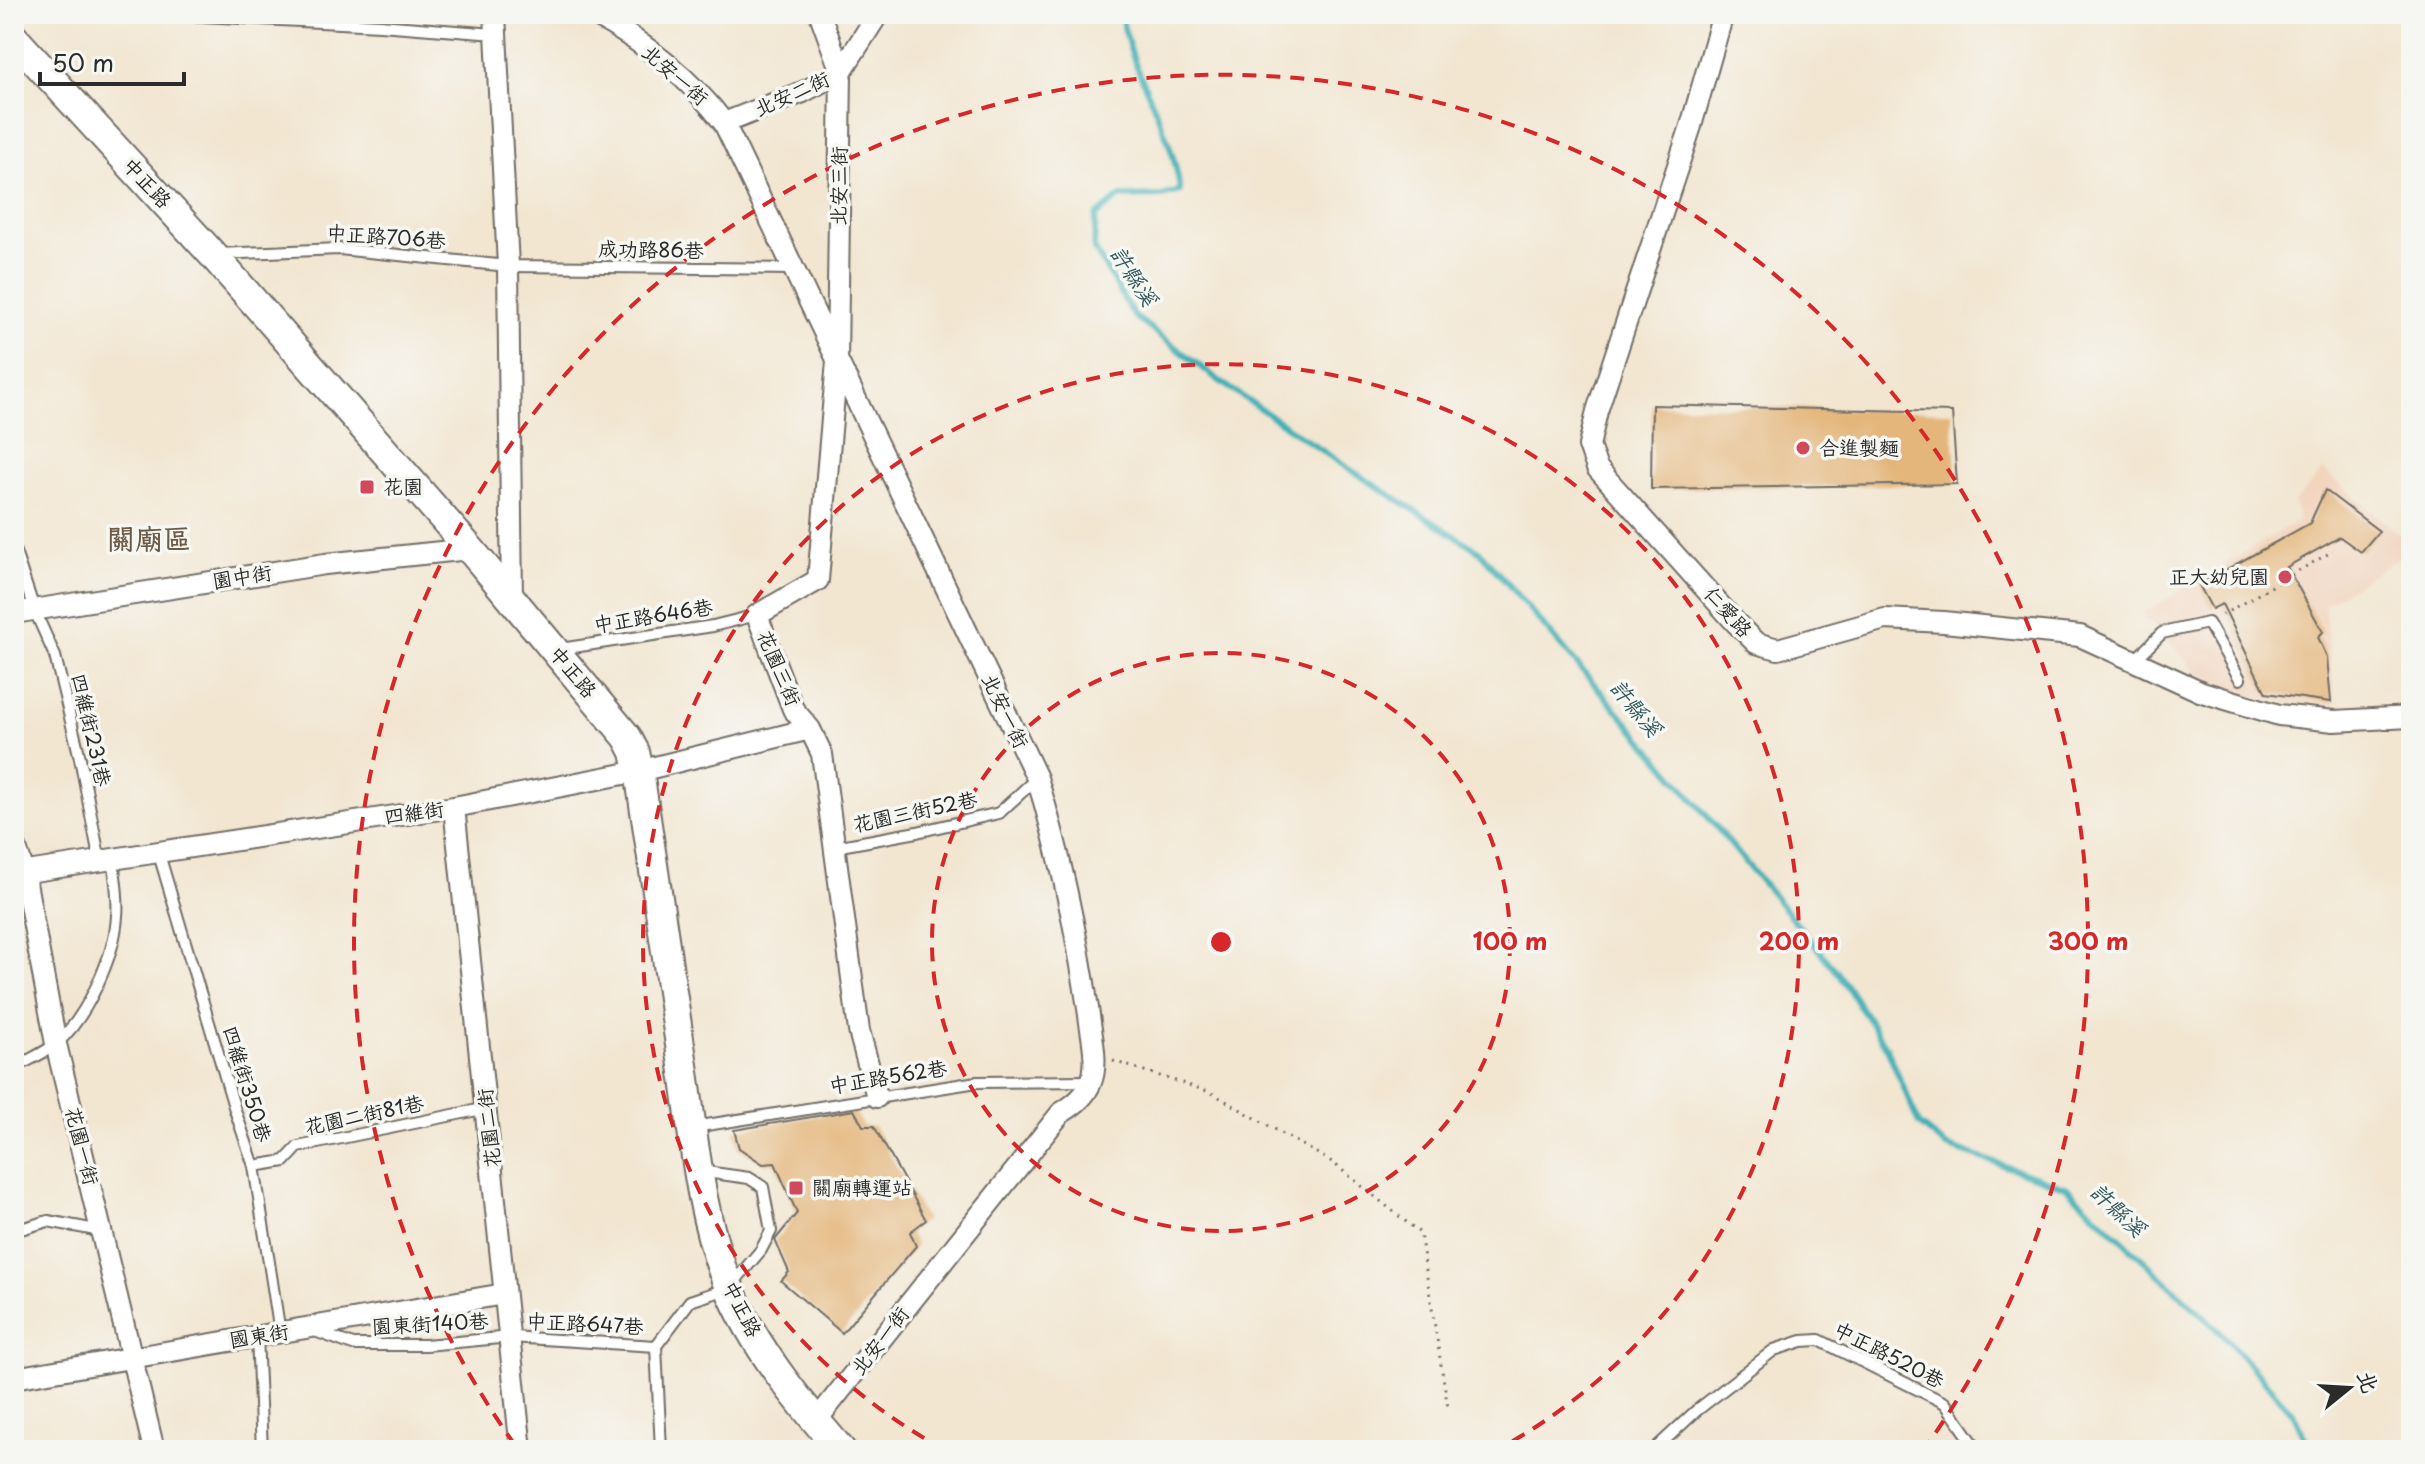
<svg xmlns="http://www.w3.org/2000/svg" width="2425" height="1464" font-family="'Playpen Sans','LXGW WenKai TC',sans-serif">
	<style>
		.built { fill: #f2d4be }
		.lines { fill: none; stroke-linecap: round; stroke-linejoin: round }
		.stream { stroke: #3eafb6; stroke-width: 6 }
		.building { fill: #e4b67b }
		.lane-casing { stroke: #716c65; stroke-width: 14 }
		.street-casing { stroke: #716c65; stroke-width: 24 }
		.secondary-casing { stroke: #716c65; stroke-width: 32 }
		.path { stroke: #716c65; stroke-width: 3; stroke-dasharray: 2 6; stroke-linecap: butt }
		.lane { stroke: #fff; stroke-width: 10 }
		.street { stroke: #fff; stroke-width: 20 }
		.secondary { stroke: #fff; stroke-width: 28 }
		.ring { fill: none; stroke: #d62828; stroke-width: 4; stroke-dasharray: 14 10 }
		.poi-dot { fill: #d1495b; stroke: #f6f6f2; stroke-width: 3 }
		.labels { text-anchor: middle; stroke-width: 7; stroke-linejoin: round; paint-order: stroke }
		.street-label { font-size: 20px; fill: #2b2b2b; stroke: #f6f6f2 }
		.poi-label { font-size: 20px; fill: #2b2b2b; stroke: #f6f6f2; text-anchor: start }
		.water-label { font-size: 22px; font-style: italic; fill: #32595c; stroke: #f6f6f2 }
		.district-label { font-size: 28px; font-weight: bold; fill: #6c5c47; stroke: #f6f6f2 }
		.centre { fill: #d62828; stroke: #f6f6f2; stroke-width: 4 }
		.ring-label { font-size: 24px; text-anchor: middle; font-weight: bold; fill: #d62828; stroke: #f6f6f2; stroke-width: 7; stroke-linejoin: round; paint-order: stroke }
	</style>
	<rect width="100%" height="100%" fill="#f6f6f2"/>
	<filter id="ink" filterUnits="userSpaceOnUse"><feTurbulence type="fractalNoise" baseFrequency=".0125" numOctaves="2"/><feDisplacementMap in="SourceGraphic" scale="16" xChannelSelector="R" yChannelSelector="G"/><feConvolveMatrix kernelMatrix="1 2 1 2 8 2 1 2 1" color-interpolation-filters="sRGB"/></filter>
	<filter id="wash" filterUnits="userSpaceOnUse"><feTurbulence type="fractalNoise" baseFrequency=".006" numOctaves="4" result="noise"/><feDisplacementMap in="SourceGraphic" scale="32" xChannelSelector="R" yChannelSelector="G"/><feGaussianBlur stdDeviation="1.8" result="paint"/><feColorMatrix in="noise" values="0 0 0 0 0 0 0 0 0 0 0 0 0 0 0 0 0 1.4 0 .05"/><feComposite in="paint" operator="in"/></filter>
	<g filter="url(#wash)">
		<rect width="100%" height="100%" fill="#f2e6d1"/>
		<path class="built" d="M 2323,470 L 2411,544 L 2411,550 L 2324,605 L 2335,705 L 2289,704 L 2211,688 L 2143,613 L 2299,520 L 2294,502 Z"/>
		<g class="lines">
			<path class="stream" d="M 1121,14 C 1132,76 1173,128 1180,191 L 1162,196 L 1119,197 L 1096,216 L 1094,248 L 1134,316 L 1221,382 L 1343,465 L 1479,551 L 1666,767 L 1838,973 L 1887,1048 L 1919,1124 L 1946,1146 L 2066,1187 L 2223,1335 L 2293,1413 L 2311,1450"/>
		</g>
		<g id="blocks">
			<path class="building" d="M 1652,405 L 1952,412 L 1957,484 L 1651,489 Z
				M 2325,490 L 2379,531 L 2361,552 L 2340,537 L 2287,567 L 2323,632 L 2318,637 L 2327,657 L 2331,702 L 2266,693 L 2222,604 L 2212,609 L 2199,585 L 2310,523 Z
				M 854,1110 L 863,1126 L 874,1126 L 926,1220 L 910,1232 L 916,1246 L 842,1333 L 781,1281 L 789,1272 L 775,1240 L 797,1213 L 775,1163 L 763,1164 L 739,1148 L 734,1130 Z"/>
		</g>
	</g>
	<g filter="url(#ink)">
		<use href="#blocks" fill-opacity="0" stroke="#716c65" stroke-width="2"/>
		<g class="lines">
			<defs>
				<path id="lane" d="M 162,14 L 380,25 L 495,34
					M 219,254 L 339,249 L 508,266 L 792,269
					M 14,549 L 34,609 L 55,656 L 80,758 L 100,862
					M 560,649 L 713,626 L 757,615
					M 2135,660 L 2162,633 L 2208,623 L 2240,679
					M 835,847 L 917,832 L 999,813 L 1037,778
					M 158,851 L 235,1110 L 254,1166 L 280,1333
					M 14,1068 C 28,1060 45,1053 57,1043 C 87,1017 115,955 117,916 C 119,898 115,878 113,860
					M 694,1127 L 977,1082 L 1092,1081
					M 254,1166 L 285,1161 L 298,1147 L 487,1108
					M 14,1231 L 48,1221 L 101,1231
					M 312,1330 L 353,1345 L 426,1345 L 510,1337 L 656,1346 L 690,1301 L 729,1288 L 761,1250 L 771,1231 L 763,1187 L 749,1178 L 699,1171
					M 257,1336 L 262,1450
					M 656,1346 L 661,1450
					M 1654,1450 L 1696,1411 L 1774,1350 L 1802,1341 L 1819,1340 L 1945,1403 L 1978,1450"/>
				<path id="street" d="M 495,14 L 508,266 L 512,600
					M 593,14 C 642,41 690,78 724,123 L 1037,778 C 1061,856 1077,934 1089,1015 C 1091,1034 1099,1063 1091,1082 C 1086,1096 1074,1105 1061,1113 L 816,1421
					M 820,14 L 841,72 L 837,361 L 818,580 L 757,615 L 793,709 L 810,729 L 822,754 L 859,1031 L 877,1097
					M 1723,14 L 1691,126 L 1597,411 L 1589,446 L 1597,468 L 1736,623 L 1756,643 L 1778,649 L 1885,619 L 1944,622 L 2080,636 L 2202,692 L 2279,715 L 2334,721 L 2411,717
					M 724,123 L 803,92 L 841,72 L 878,14
					M 14,613 L 325,564 L 470,549
					M 454,807 L 521,1450
					M 14,842 L 24,872 L 56,1044 L 154,1450
					M 14,874 L 454,807 L 639,771 L 810,729
					M 14,1378 L 504,1294"/>
				<path id="secondary" d="M 14,38 L 213,255 L 470,549 L 627,737 L 635,752 L 639,771 C 654,869 668,967 683,1065 C 694,1140 700,1215 728,1285 C 753,1346 798,1401 841,1450"/>
			</defs>
			<use href="#lane" class="lane-casing"/>
			<use href="#street" class="street-casing"/>
			<use href="#secondary" class="secondary-casing"/>
			<path class="path" d="M 2222,615 L 2333,551
				M 1113,1061 L 1210,1092 L 1332,1162 L 1420,1233 L 1448,1408"/>
			<use href="#lane" class="lane"/>
			<use href="#street" class="street"/>
			<use href="#secondary" class="secondary"/>
		</g>
	</g>
	<g class="ring">
		<circle cx="1221" cy="942" r="289"/>
		<path d="M945 1450A578 578 0 1 1 1497 1450"/>
		<path d="M515 1445A867 867 0 1 1 1927 1445"/>
	</g>
	<g class="poi-dot">
		<circle cx="1803" cy="448" r="8"/>
		<rect x="359" y="479" width="16" height="16" rx="4"/>
		<circle cx="2285" cy="577" r="8"/>
		<rect x="788" y="1180" width="16" height="16" rx="4"/>
	</g>
	<g class="labels">
		<g class="street-label">
			<text transform="translate(675 75) rotate(41)" y="7">北安一街</text>
			<text transform="translate(792 94) rotate(-24)" y="7">北安二街</text>
			<text transform="translate(147 183) rotate(47)" y="7">中正路</text>
			<text transform="translate(839 186) rotate(-89)" y="7">北安三街</text>
			<text transform="translate(386 237) rotate(4)" y="7">中正路706巷</text>
			<text transform="translate(651 250) rotate(1)" y="7">成功路86巷</text>
			<text transform="translate(242 577) rotate(-9)" y="7">園中街</text>
			<text transform="translate(1728 612) rotate(48)" y="7">仁愛路</text>
			<text transform="translate(653 616) rotate(-9)" y="7">中正路646巷</text>
			<text transform="translate(779 668) rotate(67)" y="7">花園三街</text>
			<text transform="translate(573 672) rotate(50)" y="7">中正路</text>
			<text transform="translate(1005 711) rotate(64)" y="7">北安一街</text>
			<text transform="translate(91 730) rotate(77)" y="7">四維街231巷</text>
			<text transform="translate(915 812) rotate(-12)" y="7">花園三街52巷</text>
			<text transform="translate(414 813) rotate(-8)" y="7">四維街</text>
			<text transform="translate(888 1077) rotate(-9)" y="7">中正路562巷</text>
			<text transform="translate(247 1084) rotate(73)" y="7">四維街350巷</text>
			<text transform="translate(364 1115) rotate(-12)" y="7">花園二街81巷</text>
			<text transform="translate(489 1128) rotate(-96)" y="7">花園二街</text>
			<text transform="translate(82 1146) rotate(76)" y="7">花園一街</text>
			<text transform="translate(742 1309) rotate(63)" y="7">中正路</text>
			<text transform="translate(430 1324) rotate(-3)" y="7">園東街140巷</text>
			<text transform="translate(585 1324) rotate(3)" y="7">中正路647巷</text>
			<text transform="translate(259 1336) rotate(-9)" y="7">國東街</text>
			<text transform="translate(880 1341) rotate(-52)" y="7">北安一街</text>
			<text transform="translate(1889 1355) rotate(27)" y="7">中正路520巷</text>
		</g>
		<g class="poi-label">
			<text x="1819" y="455">合進製麵</text>
			<text x="383" y="494">花園</text>
			<text x="2269" y="584" text-anchor="end">正大幼兒園</text>
			<text x="812" y="1195">關廟轉運站</text>
		</g>
		<g class="water-label">
			<text transform="translate(1134 276) rotate(57)" y="8">許縣溪</text>
			<text transform="translate(1636 708) rotate(50)" y="8">許縣溪</text>
			<text transform="translate(2118 1210) rotate(43)" y="8">許縣溪</text>
		</g>
		<g class="district-label">
			<text x="149" y="549">關廟區</text>
		</g>
	</g>
	<circle cx="1221" cy="942" r="12" class="centre"/>
	<g class="ring-label">
		<text x="1510" y="950">100 m</text>
		<text x="1799" y="950">200 m</text>
		<text x="2088" y="950">300 m</text>
	</g>
	<rect width="2425" height="1464" fill="none" stroke="#f6f6f2" stroke-width="48"/>
	<g transform="translate(2349 1388) rotate(72)" stroke="#f6f6f2" stroke-width="6" paint-order="stroke">
	<path d="M0-6L14 30L0 20L-14 30Z" fill="#2b2b2b"/>
	<text y="-12" font-size="22" font-weight="bold" text-anchor="middle" fill="#2b2b2b">北</text>
	</g>
	<path d="M40 72v12h144v-12" fill="none" stroke="#2b2b2b" stroke-width="4"/>
	<text x="52" y="72" font-size="24" fill="#2b2b2b" stroke="#f6f6f2" stroke-width="6" paint-order="stroke">50 m</text>
</svg>
